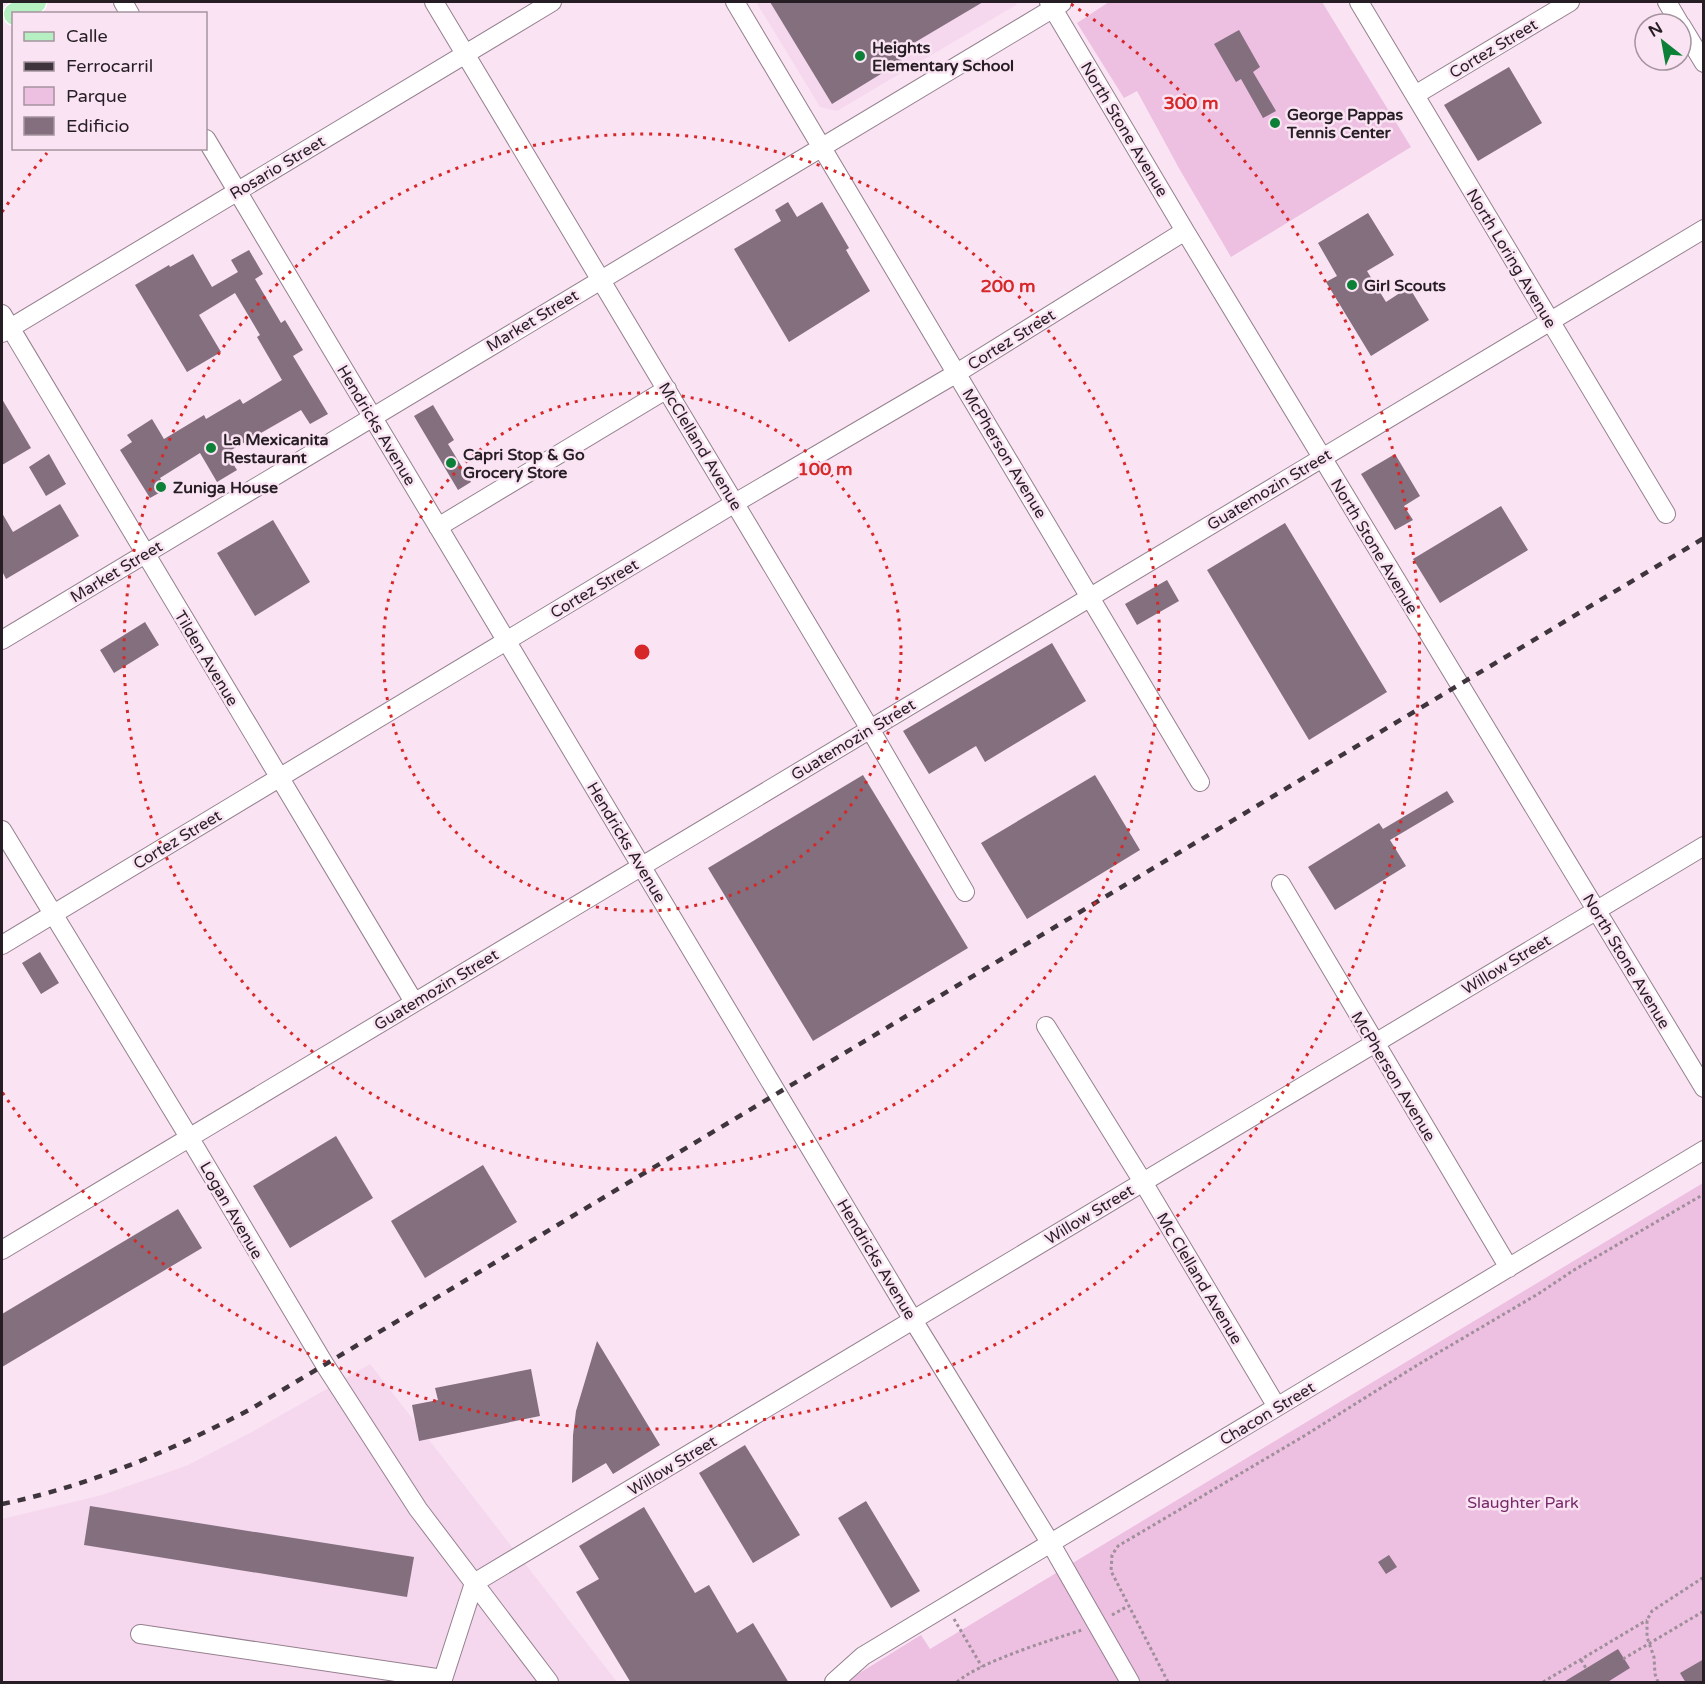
<svg xmlns="http://www.w3.org/2000/svg" width="1705" height="1684" font-family="'Varela Round',sans-serif">
	<style>
		.built { fill: #f6d8ee }
		.green { fill: #edbfe1 }
		.building { fill: #836f7e }
		.lines { fill: none; stroke-linecap: round; stroke-linejoin: round }
		.minor-casing { stroke: #95808f; stroke-width: 20 }
		.major-casing { stroke: #fff; stroke-width: 25 }
		.path { stroke: #9f8f9a; stroke-width: 3; stroke-dasharray: 3 3; stroke-linecap: butt }
		.minor { stroke: #fff; stroke-width: 18 }
		.major { stroke: #b6efc1; stroke-width: 22 }
		.rail { stroke: #3f353d; stroke-width: 4.5; stroke-dasharray: 8 8; stroke-linecap: butt }
		.ring { fill: none; stroke: #d62828; stroke-width: 3; stroke-dasharray: 3 6 }
		.poi-dot { fill: #0d8038; stroke: #fae3f3; stroke-width: 2 }
		.labels { text-anchor: middle; stroke-width: 5; stroke-linejoin: round; paint-order: stroke }
		.poi-label { font-size: 16px; font-weight: bold; fill: #261e24; stroke: #fae3f3; text-anchor: start }
		.street-label { font-size: 16px; fill: #261e24; stroke: #fae3f3 }
		.park-label { font-size: 16px; fill: #752967; stroke: #fae3f3 }
		.centre { fill: #d62828; stroke: #fae3f3; stroke-width: 3 }
		.ring-label { font-size: 18px; text-anchor: middle; font-weight: bold; fill: #d62828; stroke: #fae3f3; stroke-width: 5; stroke-linejoin: round; paint-order: stroke }
	</style>
	<rect width="100%" height="100%" fill="#fae3f3"/>
	<path class="built" d="M 756,2 L 1017,2 L 1016,5 L 837,111 L 820,107 Z
		M 370,1364 L 617,1682 L 2,1682 L 2,1519 L 102,1495 L 186,1466 L 252,1432 Z"/>
	<path class="green" d="M 1109,2 L 1322,2 L 1411,147 L 1231,257 L 1180,170 L 1137,91 L 1124,98 L 1077,23 Z
		M 1703,1183 L 1703,1682 L 845,1682 L 921,1635 L 930,1649 Z"/>
	<path class="building" d="M 770,2 L 983,2 L 897,53 L 902,61 L 832,104 Z
		M 1239,30 L 1260,67 L 1253,72 L 1276,111 L 1263,118 L 1241,79 L 1236,82 L 1214,44 Z
		M 1509,67 L 1542,123 L 1478,161 L 1444,105 Z
		M 788,202 L 797,217 L 822,202 L 849,248 L 846,250 L 870,291 L 789,342 L 734,249 L 781,221 L 775,210 Z
		M 1368,213 L 1394,255 L 1367,271 L 1386,302 L 1409,287 L 1429,320 L 1371,356 L 1326,282 L 1337,276 L 1318,243 Z
		M 249,250 L 263,274 L 255,279 L 281,323 L 285,320 L 303,350 L 293,356 L 328,414 L 310,424 L 301,410 L 226,453 L 237,470 L 217,482 L 200,453 L 160,478 L 166,489 L 150,498 L 120,450 L 132,442 L 127,435 L 152,419 L 164,439 L 204,415 L 206,419 L 240,399 L 243,404 L 282,380 L 257,337 L 260,335 L 235,293 L 199,315 L 221,352 L 187,372 L 135,285 L 169,265 L 170,267 L 193,254 L 212,287 L 238,272 L 231,260 Z
		M 2,399 L 31,448 L 2,465 Z
		M 433,405 L 454,440 L 448,444 L 471,482 L 458,490 L 414,416 Z
		M 49,454 L 66,484 L 46,496 L 29,467 Z
		M 1395,454 L 1420,496 L 1404,506 L 1413,520 L 1395,530 L 1361,474 Z
		M 60,504 L 79,536 L 6,579 L 2,571 L 2,513 L 13,532 Z
		M 1501,506 L 1528,550 L 1440,603 L 1413,559 Z
		M 273,520 L 310,582 L 255,616 L 217,553 Z
		M 1285,523 L 1387,692 L 1309,740 L 1207,570 Z
		M 1167,580 L 1179,601 L 1137,625 L 1125,604 Z
		M 145,622 L 159,645 L 114,673 L 100,650 Z
		M 1052,643 L 1086,701 L 985,762 L 976,746 L 929,774 L 903,731 Z
		M 863,775 L 968,948 L 813,1041 L 708,868 Z
		M 1095,775 L 1140,850 L 1027,919 L 981,843 Z
		M 1447,791 L 1454,802 L 1390,840 L 1406,866 L 1335,910 L 1308,867 L 1379,823 L 1383,829 Z
		M 40,952 L 59,983 L 41,994 L 22,963 Z
		M 336,1136 L 373,1198 L 290,1248 L 253,1186 Z
		M 483,1165 L 517,1222 L 425,1278 L 391,1221 Z
		M 178,1209 L 202,1248 L 2,1367 L 2,1314 Z
		M 597,1341 L 660,1445 L 613,1474 L 606,1463 L 572,1483 L 573,1435 L 576,1411 Z
		M 531,1369 L 540,1416 L 419,1441 L 412,1405 L 438,1400 L 435,1388 Z
		M 745,1445 L 800,1535 L 753,1563 L 699,1473 Z
		M 866,1501 L 920,1591 L 891,1608 L 838,1518 Z
		M 90,1506 L 414,1557 L 407,1597 L 84,1545 Z
		M 644,1507 L 695,1593 L 709,1585 L 737,1633 L 753,1623 L 789,1683 L 631,1683 L 576,1592 L 599,1579 L 579,1546 Z
		M 1389,1555 L 1397,1567 L 1386,1574 L 1378,1562 Z
		M 1618,1649 L 1630,1668 L 1606,1683 L 1562,1683 Z
		M 1704,1659 L 1704,1683 L 1686,1683 L 1680,1673 Z"/>
	<g class="lines">
		<defs>
			<path id="minor" d="M 123,2 L 130,14
				M 434,2 L 870,729 L 965,892
				M 735,2 L 1200,782
				M 1049,2 L 1185,231 L 1704,1088
				M 1359,2 L 1666,514
				M 1667,2 L 1680,24
				M 1681,25 L 1704,63
				M 1415,95 L 1570,2
				M 206,139 L 913,1320 L 1051,1544 L 1130,1682
				M 2,314 L 414,1002
				M 2,333 L 552,2
				M 438,527 L 667,389
				M 2,640 L 1062,3
				M 2,830 L 189,1137 L 325,1365 L 418,1509 L 549,1682
				M 1281,884 L 1509,1268
				M 2,945 L 735,503 L 957,373 L 1185,231
				M 1046,1026 L 1143,1182 L 1277,1407
				M 2,1250 L 1704,229
				M 474,1583 L 1704,846
				M 140,1634 L 443,1679
				M 442,1682 L 474,1583
				M 834,1682 L 863,1656 L 1704,1150"/>
			<path id="major" d="M 15,14 L 35,2"/>
		</defs>
		<use href="#minor" class="minor-casing"/>
		<use href="#major" class="major-casing"/>
		<path class="path" d="M 1112,1615 L 1128,1606
			M 954,1619 L 982,1667
			M 1623,1659 L 1704,1611
			M 1581,1660 L 1587,1670
			M 957,1682 C 982,1661 1048,1641 1082,1630
			M 1168,1682 L 1111,1571 L 1112,1555 L 1118,1546 L 1304,1436 L 1419,1364 L 1538,1294 L 1574,1270 L 1704,1194
			M 1543,1682 L 1647,1620
			M 1658,1682 L 1655,1674 L 1654,1657 L 1647,1637 L 1647,1620 L 1652,1611 L 1704,1577"/>
		<use href="#minor" class="minor"/>
		<use href="#major" class="major"/>
		<path class="rail" d="M 2,1504 C 89,1486 170,1451 249,1410 L 1704,538"/>
	</g>
	<g class="ring">
		<circle cx="642" cy="652" r="259"/>
		<circle cx="642" cy="652" r="518"/>
		<path d="M2 212A777 777 0 0 1 47 153M1071 4A777 777 0 1 1 2 1092"/>
	</g>
	<g class="poi-dot">
		<circle cx="860" cy="56" r="6"/>
		<circle cx="1275" cy="123" r="6"/>
		<circle cx="1352" cy="285" r="6"/>
		<circle cx="211" cy="448" r="6"/>
		<circle cx="451" cy="463" r="6"/>
		<circle cx="161" cy="487" r="6"/>
	</g>
	<g class="labels">
		<g class="poi-label">
			<text x="872" y="53">Heights<tspan x="872" dy="18">Elementary School</tspan></text>
			<text x="1287" y="120">George Pappas<tspan x="1287" dy="18">Tennis Center</tspan></text>
			<text x="1364" y="291">Girl Scouts</text>
			<text x="223" y="445">La Mexicanita<tspan x="223" dy="18">Restaurant</tspan></text>
			<text x="463" y="460">Capri Stop &amp; Go<tspan x="463" dy="18">Grocery Store</tspan></text>
			<text x="173" y="493">Zuniga House</text>
		</g>
		<g class="street-label">
			<text transform="translate(1493 48) rotate(-31)" y="6">Cortez Street</text>
			<text transform="translate(1125 129) rotate(59)" y="6">North Stone Avenue</text>
			<text transform="translate(277 167) rotate(-31)" y="6">Rosario Street</text>
			<text transform="translate(1512 258) rotate(59)" y="6">North Loring Avenue</text>
			<text transform="translate(532 320) rotate(-31)" y="6">Market Street</text>
			<text transform="translate(1011 339) rotate(-32)" y="6">Cortez Street</text>
			<text transform="translate(377 425) rotate(59)" y="6">Hendricks Avenue</text>
			<text transform="translate(701 446) rotate(59)" y="6">McClelland Avenue</text>
			<text transform="translate(1005 453) rotate(59)" y="6">McPherson Avenue</text>
			<text transform="translate(1269 489) rotate(-31)" y="6">Guatemozin Street</text>
			<text transform="translate(1375 546) rotate(59)" y="6">North Stone Avenue</text>
			<text transform="translate(116 571) rotate(-31)" y="6">Market Street</text>
			<text transform="translate(594 588) rotate(-31)" y="6">Cortez Street</text>
			<text transform="translate(207 658) rotate(59)" y="6">Tilden Avenue</text>
			<text transform="translate(853 739) rotate(-31)" y="6">Guatemozin Street</text>
			<text transform="translate(177 839) rotate(-31)" y="6">Cortez Street</text>
			<text transform="translate(627 842) rotate(59)" y="6">Hendricks Avenue</text>
			<text transform="translate(1627 961) rotate(59)" y="6">North Stone Avenue</text>
			<text transform="translate(1506 964) rotate(-31)" y="6">Willow Street</text>
			<text transform="translate(436 989) rotate(-31)" y="6">Guatemozin Street</text>
			<text transform="translate(1394 1076) rotate(59)" y="6">McPherson Avenue</text>
			<text transform="translate(232 1210) rotate(60)" y="6">Logan Avenue</text>
			<text transform="translate(1089 1214) rotate(-31)" y="6">Willow Street</text>
			<text transform="translate(877 1259) rotate(59)" y="6">Hendricks Avenue</text>
			<text transform="translate(1200 1278) rotate(59)" y="6">Mc Clelland Avenue</text>
			<text transform="translate(1267 1413) rotate(-31)" y="6">Chacon Street</text>
			<text transform="translate(672 1465) rotate(-31)" y="6">Willow Street</text>
		</g>
		<g class="park-label">
			<text x="1523" y="1508">Slaughter Park</text>
		</g>
	</g>
	<circle cx="642" cy="652" r="9" class="centre"/>
	<g class="ring-label">
		<text x="1191" y="109">300 m</text>
		<text x="1008" y="292">200 m</text>
		<text x="825" y="475">100 m</text>
	</g>
	<rect width="1705" height="1684" fill="none" stroke="#261e24" stroke-width="6"/>
	<rect x="12" y="12" width="195" height="138" fill="#fae3f3" stroke="#a594a0" stroke-width="1.5"/>
	<rect x="24" y="32" width="30" height="9" fill="#b6efc1" stroke="#a594a0" stroke-width="1.5"/>
	<text x="66" y="42" font-size="18" fill="#261e24">Calle</text>
	<rect x="24" y="62" width="30" height="9" fill="#3f353d" stroke="#a594a0" stroke-width="1.5"/>
	<text x="66" y="72" font-size="18" fill="#261e24">Ferrocarril</text>
	<rect x="24" y="87" width="30" height="18" fill="#edbfe1" stroke="#a594a0" stroke-width="1.5"/>
	<text x="66" y="102" font-size="18" fill="#261e24">Parque</text>
	<rect x="24" y="117" width="30" height="18" fill="#836f7e" stroke="#a594a0" stroke-width="1.5"/>
	<text x="66" y="132" font-size="18" fill="#261e24">Edificio</text>
	<g transform="translate(1663 42) rotate(329)"><circle r="28" fill="#fae3f3" stroke="#a594a0" stroke-width="1.5"/>
	<path d="M0-4.5L10 22L0 15L-10 22Z" fill="#0d8038"/>
	<text y="-9" font-size="16" font-weight="bold" text-anchor="middle" fill="#261e24">N</text>
	</g>
</svg>
